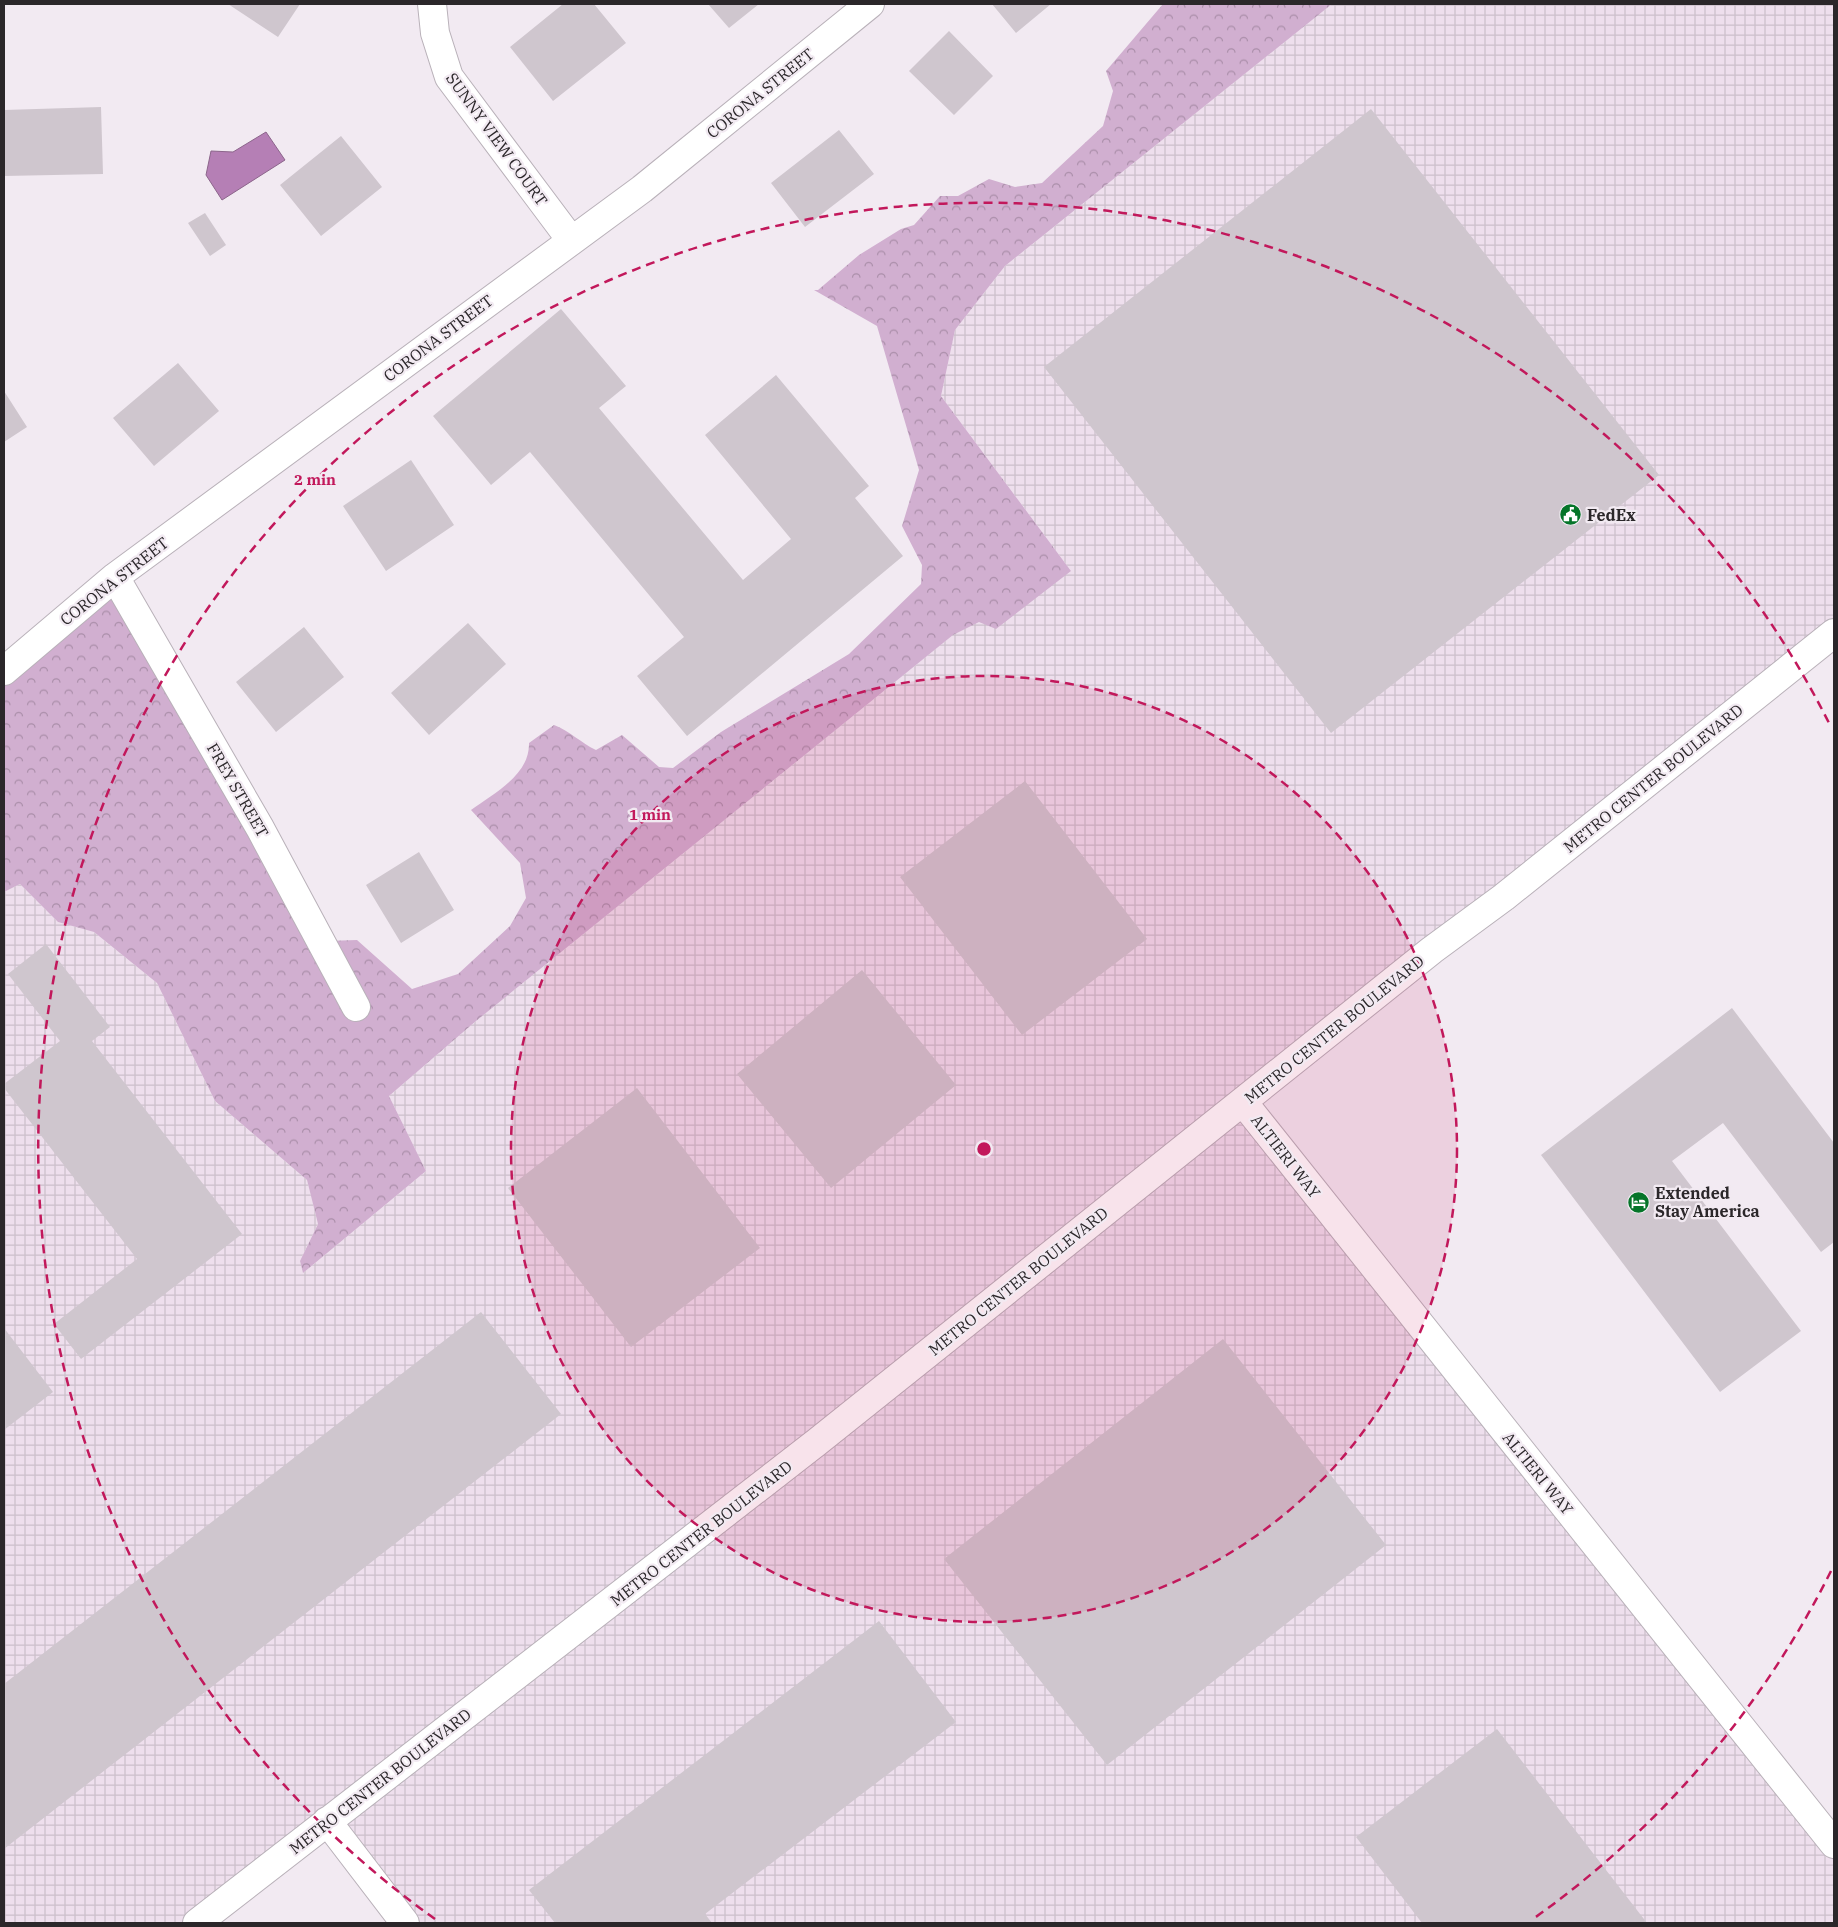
<svg xmlns="http://www.w3.org/2000/svg" width="1838" height="1927" font-family="'IBM Plex Serif',serif">
	<style>
		.industrial { fill: url(#industrial-grid) }
		.forest { fill: url(#forest-crowns) }
		.water { fill: #b57fb5; stroke: #8c658b }
		.building { fill: #cfc6ce }
		.lines { fill: none; stroke-linecap: round; stroke-linejoin: round }
		.minor-casing { stroke: #b9b1b9; stroke-width: 30 }
		.minor { stroke: #fff; stroke-width: 28 }
		.ring { fill: none; stroke: #c2185b; stroke-width: 2.5; stroke-dasharray: 9 6 }
		.labels { text-anchor: middle; stroke-width: 4.5; stroke-linejoin: round; paint-order: stroke }
		.street-label { font-size: 16px; fill: #2b272a; stroke: #f2eaf2 }
		.poi-label { font-size: 16px; font-weight: bold; fill: #2b272a; stroke: #f2eaf2; text-anchor: start }
		.centre { fill: #c2185b; stroke: #f2eaf2; stroke-width: 2.5 }
		.ring-label { font-size: 15px; text-anchor: middle; font-weight: bold; fill: #c2185b; stroke: #f2eaf2; stroke-width: 4.5; stroke-linejoin: round; paint-order: stroke }
	</style>
	<defs>
		<pattern id="industrial-grid" width="8" height="8" patternUnits="userSpaceOnUse" patternTransform="scale(1.25)"><rect width="8" height="8" fill="#eedfed"/><path d="M0 4h8M4 0v8" fill="none" stroke="#ccbfcb"/></pattern>
		<pattern id="forest-crowns" width="20" height="18" patternUnits="userSpaceOnUse" patternTransform="scale(1.25)"><rect width="20" height="18" fill="#d1afd0"/><path d="M2 6a3 3 0 1 1 6 0M12 15a3 3 0 1 1 6 0" fill="none" stroke="#aa8ea9"/></pattern>
	</defs>
	<rect width="100%" height="100%" fill="#f2eaf2"/>
	<path class="industrial" d="M 1332,4 L 1834,4 L 1834,625 L 1229,1108 L 1564,1505 L 1834,1846 L 1834,1923 L 400,1923 L 321,1822 L 193,1923 L 4,1923 L 4,892 L 20,884 L 58,922 L 94,932 L 157,983 L 215,1101 L 307,1180 L 318,1224 L 300,1261 L 303,1273 L 426,1171 L 389,1096 L 476,1021 L 953,635 L 1071,571 L 941,396 L 955,330 L 1005,266 Z"/>
	<path class="forest" d="M 1163,4 L 1332,4 L 1005,266 L 955,330 L 941,396 L 1071,571 L 996,629 L 979,622 L 953,635 L 476,1021 L 389,1096 L 426,1171 L 303,1273 L 300,1261 L 318,1224 L 307,1180 L 215,1101 L 157,983 L 94,932 L 58,922 L 20,884 L 4,892 L 4,683 L 113,585 L 326,941 L 357,940 L 412,989 L 458,974 L 510,926 L 526,898 L 520,863 L 471,810 C 494,793 530,775 529,743 L 554,725 C 570,731 581,743 596,750 L 622,735 L 659,767 L 673,768 L 721,732 L 849,654 L 921,584 L 922,565 L 902,526 L 919,470 L 877,326 L 814,290 L 818,290 L 859,255 L 901,229 L 914,225 L 940,196 L 958,196 L 989,179 L 1015,187 L 1042,183 L 1103,126 L 1113,91 L 1106,71 Z"/>
	<path class="water" d="M 266,132 L 285,160 L 222,200 L 206,175 L 211,151 L 233,152 Z"/>
	<path class="building" d="M 228,4 L 300,4 L 278,37 Z
		M 563,4 L 594,4 L 626,43 L 553,101 L 510,47 Z
		M 708,4 L 759,4 L 729,28 Z
		M 992,4 L 1051,4 L 1016,33 Z
		M 949,31 L 993,76 L 954,115 L 909,71 Z
		M 101,107 L 103,174 L 4,176 L 4,110 Z
		M 1371,109 L 1659,475 L 1331,733 L 1044,367 Z
		M 839,130 L 874,174 L 805,227 L 771,183 Z
		M 341,136 L 382,187 L 321,236 L 280,185 Z
		M 205,213 L 226,245 L 210,256 L 188,223 Z
		M 561,309 L 626,386 L 599,408 L 743,580 L 791,539 L 705,435 L 776,375 L 869,486 L 855,498 L 903,556 L 687,736 L 637,676 L 684,637 L 530,452 L 491,485 L 433,416 Z
		M 178,363 L 219,411 L 154,466 L 113,418 Z
		M 4,391 L 27,427 L 4,442 Z
		M 411,460 L 454,525 L 386,571 L 343,506 Z
		M 468,623 L 506,664 L 429,735 L 391,693 Z
		M 304,627 L 344,677 L 276,732 L 236,682 Z
		M 1025,781 L 1147,939 L 1022,1035 L 900,877 Z
		M 419,852 L 454,910 L 401,943 L 366,885 Z
		M 46,944 L 110,1027 L 92,1041 L 242,1234 L 81,1359 L 54,1324 L 137,1259 L 4,1088 L 4,1084 L 60,1041 L 8,974 Z
		M 862,970 L 956,1085 L 831,1188 L 737,1074 Z
		M 1732,1008 L 1834,1143 L 1834,1242 L 1821,1252 L 1723,1123 L 1672,1161 L 1801,1331 L 1720,1392 L 1541,1155 Z
		M 637,1088 L 760,1248 L 631,1347 L 508,1188 Z
		M 481,1312 L 561,1414 L 4,1849 L 4,1684 Z
		M 4,1328 L 53,1392 L 4,1430 Z
		M 1223,1339 L 1386,1545 L 1107,1765 L 944,1559 Z
		M 879,1621 L 956,1722 L 705,1914 L 712,1923 L 555,1923 L 529,1890 Z
		M 1497,1729 L 1647,1923 L 1422,1923 L 1356,1837 Z"/>
	<g class="lines">
		<defs>
			<path id="minor" d="M 432,4 L 435,33 L 449,77 L 571,240
				M 115,577 L 260,828 L 356,1007
				M 4,671 L 115,577 L 642,189 L 870,4
				M 1243,1102 L 1834,1844
				M 327,1821 L 405,1923
				M 197,1923 L 817,1442 L 1432,950 L 1504,897 L 1834,633"/>
		</defs>
		<use href="#minor" class="minor-casing"/>
		<use href="#minor" class="minor"/>
	</g>
	<circle cx="984" cy="1149" r="473" fill="#c2185b" fill-opacity=".12"/>
	<g class="ring">
		<circle cx="984" cy="1149" r="473"/>
		<path d="M1831 1571A946 946 0 0 1 1533 1919M435 1919A946 946 0 1 1 1831 727"/>
	</g>
	<defs>
		<symbol id="civic-disc" viewBox="-11 -11 22 22"><circle r="9.5" fill="#057529" stroke="#f2eaf2"/><path d="M-.6-6.5H3V-4.5H.6V-3L4-1V1h2V6H-6V1h2V-1L-.6-3ZM-1.2 2.5V6h2.4V2.5Z" fill="#fff"/></symbol>
		<symbol id="hotel-disc" viewBox="-11 -11 22 22"><circle r="9.5" fill="#057529" stroke="#f2eaf2"/><path d="M-6-4.5h1.5V1H6V5H4.5V3h-9V5H-6ZM-4 0a1.8 1.8 0 1 1 3.6 0ZM.5 0V-2.5h3Q6-2.5 6 0Z" fill="#fff"/></symbol>
	</defs>
	<g fill-rule="evenodd">
		<use href="#civic-disc" x="1558" y="502" width="25" height="25"/>
		<use href="#hotel-disc" x="1626" y="1190" width="25" height="25"/>
	</g>
	<g class="labels">
		<g class="street-label">
			<text transform="translate(760 93) rotate(-39)" y="6">CORONA STREET</text>
			<text transform="translate(497 139) rotate(54)" y="6">SUNNY VIEW COURT</text>
			<text transform="translate(438 338) rotate(-37)" y="6">CORONA STREET</text>
			<text transform="translate(114 581) rotate(-38)" y="6">CORONA STREET</text>
			<text transform="translate(1653 778) rotate(-39)" y="6">METRO CENTER BOULEVARD</text>
			<text transform="translate(238 790) rotate(60)" y="6">FREY STREET</text>
			<text transform="translate(1334 1029) rotate(-39)" y="6">METRO CENTER BOULEVARD</text>
			<text transform="translate(1286 1156) rotate(52)" y="6">ALTIERI WAY</text>
			<text transform="translate(1018 1281) rotate(-39)" y="6">METRO CENTER BOULEVARD</text>
			<text transform="translate(1538 1473) rotate(51)" y="6">ALTIERI WAY</text>
			<text transform="translate(701 1533) rotate(-38)" y="6">METRO CENTER BOULEVARD</text>
			<text transform="translate(380 1781) rotate(-38)" y="6">METRO CENTER BOULEVARD</text>
		</g>
		<g class="poi-label">
			<text x="1587" y="521">FedEx</text>
			<text x="1655" y="1199">Extended<tspan x="1655" dy="18">Stay America</tspan></text>
		</g>
	</g>
	<circle cx="984" cy="1149" r="8" class="centre"/>
	<g class="ring-label">
		<text x="315" y="485">2 min</text>
		<text x="650" y="820">1 min</text>
	</g>
	<rect width="1838" height="1927" fill="none" stroke="#2b272a" stroke-width="10"/>
</svg>
